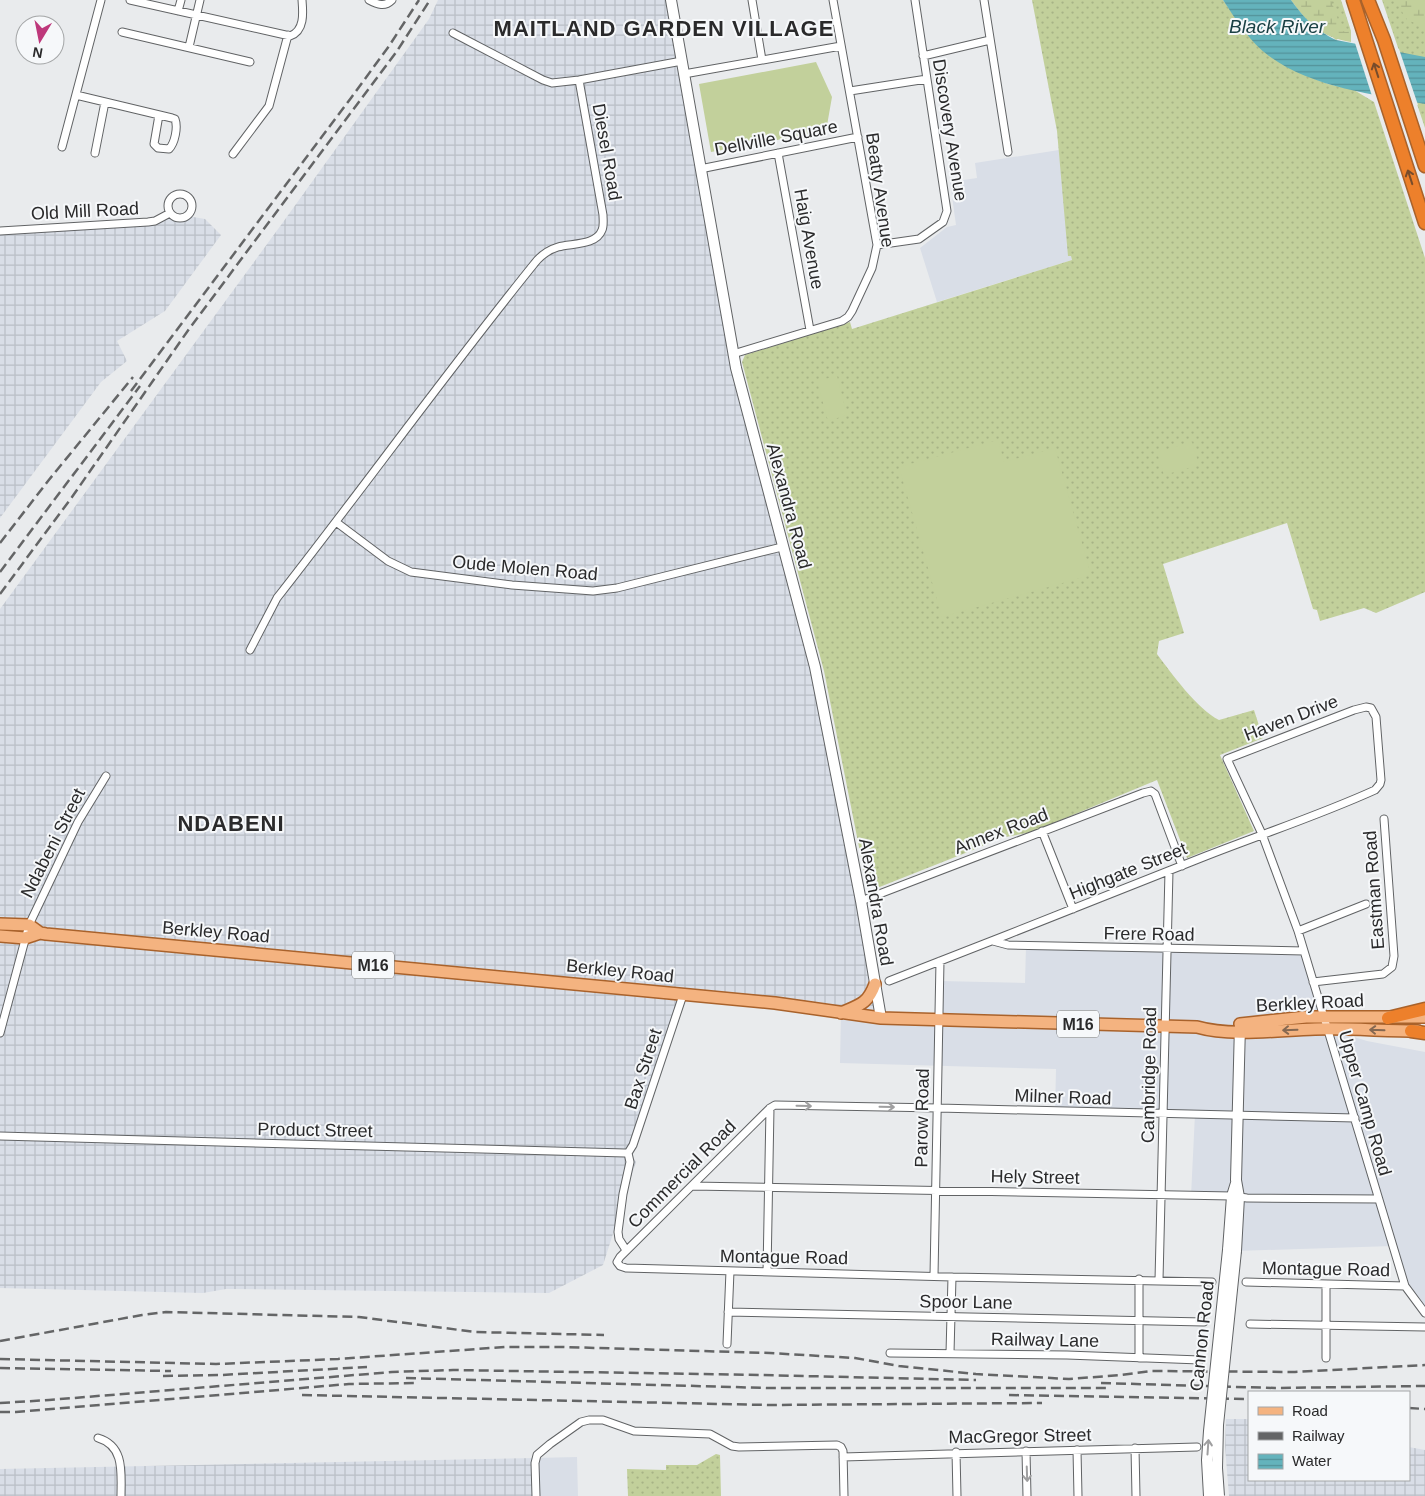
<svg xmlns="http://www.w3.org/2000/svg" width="1425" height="1496" font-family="Helvetica,sans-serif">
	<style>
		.built { fill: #d9dee7 }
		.industrial { fill: url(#industrial-grid) }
		.grass { fill: url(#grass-dots) }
		.wetland { fill: url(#wetland-marsh) }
		.pitch { fill: #c2d09b }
		.water { fill: url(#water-rules) }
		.pier { fill: #e9ebed }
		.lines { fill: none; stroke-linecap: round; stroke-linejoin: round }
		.street-casing { stroke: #616365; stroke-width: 9 }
		.secondary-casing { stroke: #616365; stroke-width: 12 }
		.primary-casing { stroke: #a9622b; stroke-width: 14 }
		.highway-casing { stroke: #a9622b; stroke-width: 15 }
		.street { stroke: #fff; stroke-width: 7 }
		.secondary { stroke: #fff; stroke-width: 10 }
		.primary { stroke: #f4b380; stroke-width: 11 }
		.highway { stroke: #ed802b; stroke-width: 12 }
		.rail { stroke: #646566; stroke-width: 2.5; stroke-dasharray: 10 5; stroke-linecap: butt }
		.secondary-bridge-casing { stroke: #616365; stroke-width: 12; stroke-linecap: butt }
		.secondary-bridge { stroke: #fff; stroke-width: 10 }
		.oneway { stroke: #784c2b }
		.oneway2 { stroke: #856851 }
		.oneway3 { stroke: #9f9fa0 }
		.labels { text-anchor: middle; stroke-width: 4; stroke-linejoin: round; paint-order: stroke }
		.shield { fill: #f6f8fa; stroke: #676869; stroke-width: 1 }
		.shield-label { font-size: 16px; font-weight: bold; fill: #2a2a2b }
		.street-label { font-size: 18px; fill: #2a2a2b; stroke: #f6f8fa }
		.water-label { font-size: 19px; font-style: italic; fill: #1b4145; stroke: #f6f8fa }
		.district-label { font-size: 22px; font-weight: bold; letter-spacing: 1px; fill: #2a2a2b; stroke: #f6f8fa }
	</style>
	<defs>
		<pattern id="industrial-grid" width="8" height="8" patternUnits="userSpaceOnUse" patternTransform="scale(1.25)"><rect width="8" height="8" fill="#d9dee7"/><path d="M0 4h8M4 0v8" fill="none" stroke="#babfc6"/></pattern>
		<pattern id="grass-dots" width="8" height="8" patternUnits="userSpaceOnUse" patternTransform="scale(1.25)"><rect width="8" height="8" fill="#c2d09b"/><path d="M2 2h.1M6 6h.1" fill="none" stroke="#a7b386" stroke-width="1.8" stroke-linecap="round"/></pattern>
		<pattern id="wetland-marsh" width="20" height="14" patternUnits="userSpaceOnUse" patternTransform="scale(1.25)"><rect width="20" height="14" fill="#c2d09b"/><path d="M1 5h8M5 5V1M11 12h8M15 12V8" fill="none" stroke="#a7b386"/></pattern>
		<pattern id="water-rules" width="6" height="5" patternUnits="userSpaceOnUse" patternTransform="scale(1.25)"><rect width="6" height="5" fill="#64b3bc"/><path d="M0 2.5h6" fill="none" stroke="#539299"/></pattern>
	</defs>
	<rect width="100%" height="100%" fill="#e9ebed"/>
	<path class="built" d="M 1059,150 L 1069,256 L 1071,256 L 1072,260 L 937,302 L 920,248 L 947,227 L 956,225 L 950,182 L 977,178 L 975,163 Z
		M 1026,946 L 1304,951 L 1324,1017 L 1252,1023 L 1328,1029 L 1367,1041 L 1425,1052 L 1425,1313 L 1405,1286 L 1392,1246 L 1236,1251 L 1239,1197 L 1191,1196 L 1195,1114 L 1055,1112 L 1056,1069 L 840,1063 L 841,1013 L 939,1021 L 940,981 L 1025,983 Z
		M 577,1457 L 578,1496 L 536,1496 L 536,1458 Z"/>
	<path class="industrial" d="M 438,0 L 671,0 L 736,368 L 815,667 L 881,1018 L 683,995 L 629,1151 L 636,1162 L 603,1265 L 549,1293 L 226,1289 L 203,1293 L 0,1288 L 0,609 L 281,225 L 429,19 Z
		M 170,213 L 205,219 L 221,235 L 165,311 L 117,341 L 127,361 L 101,382 L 0,518 L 0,231 L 148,222 Z
		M 1226,1419 L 1249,1419 L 1249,1480 L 1409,1480 L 1409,1447 L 1425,1450 L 1425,1496 L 1229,1496 L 1225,1446 Z
		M 536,1458 L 536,1496 L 0,1496 L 0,1469 Z"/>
	<path class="grass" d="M 1032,0 L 1223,0 L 1246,33 L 1298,72 L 1328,84 L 1354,90 L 1374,102 L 1425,258 L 1425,592 L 1376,613 L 1364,608 L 1320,621 L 1317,610 L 1313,609 L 1287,523 L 1163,564 L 1184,633 L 1159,641 L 1157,654 C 1172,674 1197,709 1219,720 L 1254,710 L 1263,738 L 1220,755 L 1254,831 L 1187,858 L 1157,780 L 1032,832 L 1000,838 L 978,848 L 877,888 L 866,882 L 824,671 L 742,362 L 745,355 L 850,322 L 852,329 L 1072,260 L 1071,256 L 1068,256 L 1057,131 Z
		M 1291,0 L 1341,0 L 1351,31 L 1336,40 Z
		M 1382,0 L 1425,0 L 1425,128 Z
		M 716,1454 L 720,1455 L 721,1496 L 628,1496 L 627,1469 L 666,1470 L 666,1465 L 697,1465 Z"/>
	<path class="wetland" d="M 1291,0 L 1331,0 L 1342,31 L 1346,32 L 1351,31 L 1351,42 C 1321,37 1308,24 1291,0 Z
		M 1399,0 L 1425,0 L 1425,28 L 1406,19 L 1398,4 Z"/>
	<path class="pitch" d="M 816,62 L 832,97 L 826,131 L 711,152 L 699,84 Z
		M 837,376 L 847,415 L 828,421 L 817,381 Z
		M 998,440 L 1004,462 L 1055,448 L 1091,575 L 942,617 L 899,467 Z
		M 1192,442 L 1199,465 L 1164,475 L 1157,452 Z"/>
	<path class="water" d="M 1223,0 L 1291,0 C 1305,19 1314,29 1336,40 L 1425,57 L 1425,104 C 1373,94 1313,88 1269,56 C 1250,42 1236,20 1223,0 Z"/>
	<path class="pier" d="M 1354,40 L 1399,49 L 1418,105 L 1372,96 Z"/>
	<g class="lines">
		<defs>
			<path id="street" d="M 130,0 L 290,36 C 305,31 303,12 302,0
				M 369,0 C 378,5 385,7 392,0
				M 752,0 L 762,60
				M 984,0 L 1008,152
				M 178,11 L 181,0
				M 122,32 L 250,62
				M 453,33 L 543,80 L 552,83 L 579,80 L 682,61
				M 189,47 L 200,0
				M 923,56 L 990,40
				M 684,74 L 841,46
				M 850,91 L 927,79
				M 76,95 L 172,118 L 175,119 C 178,127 175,143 169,149 L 158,148 L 154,144 L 159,115
				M 62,147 L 101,0
				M 95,153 L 105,102
				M 778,153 L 810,330
				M 233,154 L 269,106 L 288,35
				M 700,169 L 858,137
				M168 206a12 12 0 1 1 24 0a12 12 0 1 1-24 0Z
				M 0,231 L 148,222 L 155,221 L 170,213
				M 877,245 L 919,239 L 943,222 L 947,211 L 915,0
				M 733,354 L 842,321 L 848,317 L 852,311 L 872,268 L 877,245 L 833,0
				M 336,522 L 388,561 L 411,572 L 512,585 L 593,591 L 617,588 L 782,547
				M 250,650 L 277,598 C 364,487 446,373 534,264 C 540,256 548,250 558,247 C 571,243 596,246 602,230 C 604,226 603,219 603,215 L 579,80
				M 1042,831 L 1073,909
				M 861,901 L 1143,793 L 1151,791 L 1155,794 L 1182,866
				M 1298,931 L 1366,904
				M 993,941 L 1008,945 L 1304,951
				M 889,981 C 995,940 1100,898 1206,856 C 1262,834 1320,815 1375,790 L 1380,784 L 1381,780 L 1376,717 L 1371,708 L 1366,707 L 1354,710 L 1227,759 L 1262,834 L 1298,931 L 1405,1286 L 1425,1313
				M 1313,982 L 1383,974 L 1392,967 L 1394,956 L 1384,819
				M 0,1033 L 29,925 L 78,822 L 106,776
				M 0,1136 L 625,1153 L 628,1153 L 633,1145 L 683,995
				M 692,1186 L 1232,1196 L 1247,1198 L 1378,1199
				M 626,1250 L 619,1239 L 618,1232 L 623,1194 L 630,1162 L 628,1153
				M 767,1272 L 770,1108
				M 934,1276 L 940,961
				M 1139,1279 L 1139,1358
				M 1159,1280 L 1169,871
				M 1212,1282 L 952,1277 L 626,1268 L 620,1266 L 617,1262 L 620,1257 L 770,1108 L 775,1105 L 938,1108 L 1355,1118
				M 1246,1282 L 1405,1286
				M 728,1312 L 1204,1322
				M 1250,1324 L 1425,1327
				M 727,1344 L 730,1271
				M 890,1353 L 1067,1355 L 1200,1360
				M 950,1353 L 952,1277
				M 1326,1358 L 1326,1284
				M 98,1438 C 125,1446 121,1473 121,1496
				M 1135,1448 L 1136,1496
				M 1077,1450 L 1078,1496
				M 1026,1451 L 1027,1496
				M 956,1452 L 957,1496
				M 843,1457 L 1197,1447
				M 536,1496 L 535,1463 L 537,1455 L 550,1444 L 581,1422 L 589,1420 L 603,1420 L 634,1431 L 710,1434 L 732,1446 L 739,1447 L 837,1445 L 841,1447 L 843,1451 L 844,1496"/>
			<path id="secondary" d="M 671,0 L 736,368 L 815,667 L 861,901 L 881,1018
				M 1228,1250 L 1232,1196 L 1236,1183
				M 1236,1251 L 1239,1197 L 1236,1180 L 1240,1025"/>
			<path id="primary" d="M 0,924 L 29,925 L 40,933
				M 0,936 L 25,938 L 40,933 L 46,934 L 775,1003 L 881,1018 L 1197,1027 C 1232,1037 1278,1030 1315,1029 C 1349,1028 1384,1031 1418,1031
				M 841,1013 C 859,1005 868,1004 875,984
				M 1240,1024 L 1306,1017 L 1425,1017"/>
			<path id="highway" d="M 1353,0 L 1425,223
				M 1368,0 L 1384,40 L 1425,166
				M 1388,1018 L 1425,1009
				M 1411,1031 L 1425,1033"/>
		</defs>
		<use href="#street" class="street-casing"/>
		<use href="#secondary" class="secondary-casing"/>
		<use href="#primary" class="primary-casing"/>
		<use href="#highway" class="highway-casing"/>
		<use href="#street" class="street"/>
		<use href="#secondary" class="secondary"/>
		<use href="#primary" class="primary"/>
		<use href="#highway" class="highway"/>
		<path class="rail" d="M 131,391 L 351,98 L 389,46 L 419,0
			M 0,543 L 48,481 L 133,377
			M 0,572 L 140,386
			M 0,594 L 72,497 L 189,329 L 397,51 L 430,0
			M 0,1341 L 142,1315 L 166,1312 L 359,1317 L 475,1332 L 604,1335
			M 0,1359 L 216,1364 L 338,1359 L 505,1347 L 564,1347 L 770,1353 L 855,1358 L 899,1366 L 976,1374 L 1069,1379 L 1121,1375 L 1152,1371 L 1295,1372 L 1425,1365
			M 0,1368 L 171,1371
			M 163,1376 L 221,1375 L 367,1367
			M 406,1378 L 768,1388 L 1109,1388
			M 1101,1383 L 1275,1388 L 1425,1386
			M 302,1395 L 768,1405 L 1042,1403
			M 1009,1395 L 1249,1399
			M 0,1403 L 49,1400 L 392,1372 L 453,1370 L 760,1375 L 976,1380
			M 1409,1408 L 1425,1409
			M 0,1412 L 16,1412 L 349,1384 L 414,1383"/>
		<defs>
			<path id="secondary-bridge" d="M 1209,1496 L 1207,1460 L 1209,1431 L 1228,1250
				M 1219,1496 L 1217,1468 L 1218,1425 L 1236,1251"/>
		</defs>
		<use href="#secondary-bridge" class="secondary-bridge-casing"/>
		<use href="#secondary-bridge" class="secondary-bridge"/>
	</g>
	<defs><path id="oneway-shaft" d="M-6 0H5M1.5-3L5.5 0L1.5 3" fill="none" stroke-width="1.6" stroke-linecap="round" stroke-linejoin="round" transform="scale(1.25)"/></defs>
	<g class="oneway">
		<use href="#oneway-shaft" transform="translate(1376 70) rotate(-108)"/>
		<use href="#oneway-shaft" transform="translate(1410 177) rotate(-108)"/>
	</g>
	<g class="oneway2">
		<use href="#oneway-shaft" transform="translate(1290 1030) rotate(178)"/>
		<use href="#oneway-shaft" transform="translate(1377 1030) rotate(-178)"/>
	</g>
	<g class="oneway3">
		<use href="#oneway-shaft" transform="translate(804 1106) rotate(1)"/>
		<use href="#oneway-shaft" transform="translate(887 1107) rotate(1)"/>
		<use href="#oneway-shaft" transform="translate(1208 1447) rotate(-86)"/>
		<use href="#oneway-shaft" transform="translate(1027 1474) rotate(88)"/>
	</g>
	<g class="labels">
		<g class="shield">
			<rect x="352" y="951.5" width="42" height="27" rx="4"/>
			<rect x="1057" y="1010.5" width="42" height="27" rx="4"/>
		</g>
		<g class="shield-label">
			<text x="373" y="971">M16</text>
			<text x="1078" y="1030">M16</text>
		</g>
		<g class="street-label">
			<text transform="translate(950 130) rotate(81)" y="6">Discovery Avenue</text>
			<text transform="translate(776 138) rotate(-11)" y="6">Dellville Square</text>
			<text transform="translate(607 152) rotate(80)" y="6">Diesel Road</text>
			<text transform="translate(880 190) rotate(82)" y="6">Beatty Avenue</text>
			<text transform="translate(85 211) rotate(-3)" y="6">Old Mill Road</text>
			<text transform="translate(809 239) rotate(80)" y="6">Haig Avenue</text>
			<text transform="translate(789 506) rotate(75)" y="6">Alexandra Road</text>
			<text transform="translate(525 568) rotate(5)" y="6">Oude Molen Road</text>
			<text transform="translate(1291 718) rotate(-21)" y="6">Haven Drive</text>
			<text transform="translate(1001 831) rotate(-21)" y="6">Annex Road</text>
			<text transform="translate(53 843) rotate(-63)" y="6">Ndabeni Street</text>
			<text transform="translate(1128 871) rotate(-22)" y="6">Highgate Street</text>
			<text transform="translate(1374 890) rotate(-94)" y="6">Eastman Road</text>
			<text transform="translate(876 902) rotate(80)" y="6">Alexandra Road</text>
			<text transform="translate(216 932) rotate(5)" y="6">Berkley Road</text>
			<text transform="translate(1149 934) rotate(1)" y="6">Frere Road</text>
			<text transform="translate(620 971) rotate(6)" y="6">Berkley Road</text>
			<text transform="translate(1310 1003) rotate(-3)" y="6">Berkley Road</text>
			<text transform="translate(643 1069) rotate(-72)" y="6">Bax Street</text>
			<text transform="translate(1149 1075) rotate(-89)" y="6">Cambridge Road</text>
			<text transform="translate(1063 1097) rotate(2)" y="6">Milner Road</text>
			<text transform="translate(1365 1103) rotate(74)" y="6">Upper Camp Road</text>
			<text transform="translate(922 1118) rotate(-89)" y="6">Parow Road</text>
			<text transform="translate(315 1130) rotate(1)" y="6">Product Street</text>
			<text transform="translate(682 1174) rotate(-45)" y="6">Commercial Road</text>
			<text transform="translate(1035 1177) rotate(1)" y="6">Hely Street</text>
			<text transform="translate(784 1257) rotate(1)" y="6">Montague Road</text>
			<text transform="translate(1326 1269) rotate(1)" y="6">Montague Road</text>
			<text transform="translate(966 1302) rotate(1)" y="6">Spoor Lane</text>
			<text transform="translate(1202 1336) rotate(-84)" y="6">Cannon Road</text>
			<text transform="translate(1045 1340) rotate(1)" y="6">Railway Lane</text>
			<text transform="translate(1020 1436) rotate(-1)" y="6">MacGregor Street</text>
		</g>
		<g class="water-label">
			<text x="1277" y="33">Black River</text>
		</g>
		<g class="district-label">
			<text x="664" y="36">MAITLAND GARDEN VILLAGE</text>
			<text x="231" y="831">NDABENI</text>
		</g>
	</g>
	<rect x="1248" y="1391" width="162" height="90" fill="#f6f8fa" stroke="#a4a6a7"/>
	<rect x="1258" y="1407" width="25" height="8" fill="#f4b380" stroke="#a4a6a7"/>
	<text x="1292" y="1416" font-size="15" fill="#2a2a2b">Road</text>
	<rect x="1258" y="1432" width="25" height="8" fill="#646566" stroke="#a4a6a7"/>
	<text x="1292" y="1441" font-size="15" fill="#2a2a2b">Railway</text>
	<rect x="1258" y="1454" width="25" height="15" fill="url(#water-rules)" stroke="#a4a6a7"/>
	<text x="1292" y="1466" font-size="15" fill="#2a2a2b">Water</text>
	<g transform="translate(40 40) rotate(190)"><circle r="24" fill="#f6f8fa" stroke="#a4a6a7"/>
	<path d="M0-4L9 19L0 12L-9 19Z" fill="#be387b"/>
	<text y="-8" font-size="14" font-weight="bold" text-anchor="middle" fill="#2a2a2b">N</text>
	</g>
</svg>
